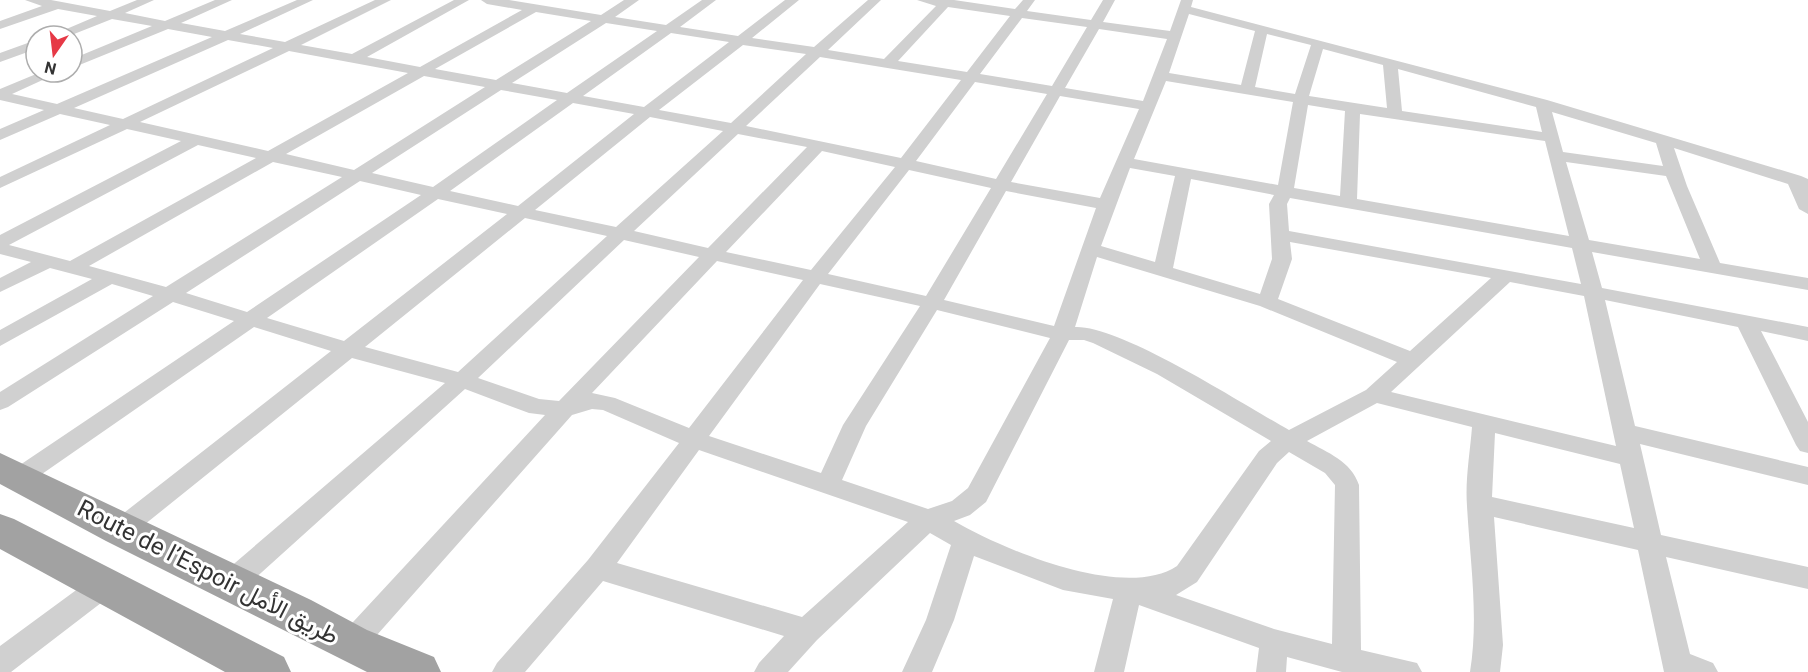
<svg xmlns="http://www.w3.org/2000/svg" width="1808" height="672" font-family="Roboto,Vazirmatn,sans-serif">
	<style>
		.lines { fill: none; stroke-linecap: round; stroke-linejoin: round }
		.minor { fill: #d0d0d0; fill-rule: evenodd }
		.trunk { fill: #a2a2a2; fill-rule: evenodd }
		.labels { text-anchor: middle; stroke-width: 6; stroke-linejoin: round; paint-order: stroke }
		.near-street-label { font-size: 24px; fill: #333; stroke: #fff }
	</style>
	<rect width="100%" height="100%" fill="#fff"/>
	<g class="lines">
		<path class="minor" d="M 25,0 L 51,0 L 110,11 L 137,0 L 154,0 L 125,13 L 165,21 L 215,0 L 232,0 L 181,23 L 225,31 L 297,0 L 313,0 L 240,34 L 285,42 L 375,0 L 391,0 L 301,45 L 352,54 L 454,0 L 469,0 L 367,57 L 420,67 L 522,10 L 487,4 L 481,0 L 509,0 L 601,15 L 624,0 L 639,0 L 615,17 L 666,25 L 702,0 L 716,0 L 680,27 L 738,36 L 785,0 L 799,0 L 752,38 L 814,47 L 868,0 L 881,0 L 828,50 L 884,59 L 936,6 L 917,0 L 954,0 L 1015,9 L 1023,0 L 1035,0 L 1027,11 L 1091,20 L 1103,0 L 1115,0 L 1103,22 L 1170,31 L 1181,0 L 1193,0 L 1191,7 L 1547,100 L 1801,176 L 1808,179 L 1808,214 L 1799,209 L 1788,184 L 1674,148 L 1687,186 L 1720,263 L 1808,278 L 1808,290 L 1592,252 L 1602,288 L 1808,327 L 1808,341 L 1761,331 L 1808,422 L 1808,453 L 1800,451 L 1796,445 L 1738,327 L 1605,300 L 1635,426 L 1808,467 L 1808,485 L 1640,444 L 1661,535 L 1808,567 L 1808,589 L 1666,557 L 1690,654 L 1713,663 L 1718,672 L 1664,672 L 1638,550 L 1494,517 L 1503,645 L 1500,672 L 1470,672 C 1479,617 1470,561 1467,506 C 1465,480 1470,453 1472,427 L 1377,403 L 1307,441 C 1328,453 1351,461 1359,485 L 1361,650 L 1417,663 L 1422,672 L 1342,672 L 1287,657 L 1286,672 L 1256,672 L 1259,648 L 1139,605 L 1124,672 L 1094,672 L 1113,599 L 1063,590 L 974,556 L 954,620 L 932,672 L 902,672 L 926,620 L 951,545 L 930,533 L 817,640 L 788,672 L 754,672 L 759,663 L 784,636 L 603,581 L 525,672 L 492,672 L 497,663 L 588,560 L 679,443 L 603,410 L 592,409 L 572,415 L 361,653 L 351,657 L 341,653 L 337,644 L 341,635 L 545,415 L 529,413 L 465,389 L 242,590 L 232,593 L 222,590 L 218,582 L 222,574 L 445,383 L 352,358 L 129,537 L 120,540 L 111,537 L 107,530 L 111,523 L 331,351 L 254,327 L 29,483 L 20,486 L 11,483 L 8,477 L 11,471 L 234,321 L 173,302 L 8,407 L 0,410 L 0,392 L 153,296 L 112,284 L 0,346 L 0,330 L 92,279 L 50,268 L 0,292 L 0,278 L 31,262 L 0,254 L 0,235 L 181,141 L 127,129 L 0,188 L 0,177 L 110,125 L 60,114 L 0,140 L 0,129 L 44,110 L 0,100 L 0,89 L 41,72 L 60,72 L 12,94 L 57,104 L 212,37 L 168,29 L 72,68 L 72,59 L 152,26 L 112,19 L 69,36 L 50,36 L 97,16 L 58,9 L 0,29 L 0,21 L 42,6 ZM 948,7 L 1010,16 L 967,72 L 898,61 ZM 536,12 L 591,21 L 496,80 L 435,69 ZM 1189,14 L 1255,31 L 1241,85 L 1169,73 ZM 1022,18 L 1087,27 L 1052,86 L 980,74 ZM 606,23 L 657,31 L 567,93 L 512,83 ZM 1099,29 L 1167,39 L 1143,101 L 1065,88 ZM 671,33 L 729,42 L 644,107 L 583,96 ZM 1267,34 L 1311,45 L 1295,94 L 1255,87 ZM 228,40 L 273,48 L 123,119 L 74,108 ZM 743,45 L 806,54 L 731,123 L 659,110 ZM 1323,49 L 1383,65 L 1387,108 L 1309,96 ZM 289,51 L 408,73 L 268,151 L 140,122 ZM 820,57 L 961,80 L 901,158 L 746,126 ZM 1398,69 L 1536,107 L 1542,132 L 1402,111 ZM 424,76 L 485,87 L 354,170 L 286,154 ZM 1166,81 L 1293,102 L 1278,185 L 1134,159 ZM 975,82 L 1047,94 L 996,179 L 916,161 ZM 501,90 L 557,100 L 433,187 L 372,173 ZM 1060,96 L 1139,109 L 1100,198 L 1011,182 ZM 573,103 L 634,114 L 518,206 L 450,191 ZM 1308,105 L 1345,111 L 1340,196 L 1294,188 ZM 1552,112 L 1656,143 L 1663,166 L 1563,152 ZM 1360,114 L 1545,141 L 1569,236 L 1357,199 ZM 650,117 L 723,131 L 616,227 L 535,210 ZM 738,134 L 807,147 L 708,248 L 634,231 ZM 198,145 L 256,158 L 70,261 L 9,245 ZM 822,151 L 895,167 L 811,270 L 726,252 ZM 273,162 L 342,177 L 166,287 L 89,266 ZM 1566,162 L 1666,176 L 1700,259 L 1589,240 ZM 1130,168 L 1175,176 L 1155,262 L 1101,246 ZM 909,170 L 991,188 L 926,296 L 828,274 ZM 1191,179 L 1274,195 L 1269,204 L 1272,259 L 1260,294 L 1173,268 ZM 360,181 L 421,195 L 247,312 L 186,293 ZM 1006,191 L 1096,208 L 1054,326 L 944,300 ZM 1290,198 L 1572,248 L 1581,284 L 1289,231 L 1287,204 ZM 438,199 L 507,214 L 344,341 L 267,318 ZM 525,218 L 607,236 L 458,372 L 365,347 ZM 624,240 L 699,257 L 559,401 L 539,399 L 478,378 ZM 1290,242 L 1491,278 L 1410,351 L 1278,299 L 1292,259 ZM 1097,257 L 1260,306 L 1397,362 L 1366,390 L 1289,430 C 1244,405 1121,325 1075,327 ZM 717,261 L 803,280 L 689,428 L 615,398 L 592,393 ZM 1510,282 L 1584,296 L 1616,446 L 1391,392 ZM 820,284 L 920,306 L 843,425 L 821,473 L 709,436 ZM 937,310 L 1050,338 L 968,488 L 952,501 L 928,509 L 842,480 L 866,426 ZM 1069,340 L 1084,340 L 1093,343 L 1157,374 L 1271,441 L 1259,451 L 1177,566 C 1124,601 1004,550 954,521 L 970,515 L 986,502 ZM 1495,433 L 1620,464 L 1634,528 L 1492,497 ZM 699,450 L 908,522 L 802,617 L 617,563 ZM 1289,452 L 1325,473 L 1335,485 L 1332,644 L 1274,629 L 1176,595 L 1197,582 L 1277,463 Z
			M 36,40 L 36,49 L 0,62 L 0,53 Z
			M 104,574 L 114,577 L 118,585 L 114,593 L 11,672 L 0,672 L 0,646 L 94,577 Z"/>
		<path class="trunk" d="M 0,453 L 311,600 L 367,630 L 434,657 L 441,672 L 367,672 L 106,541 L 0,484 Z
			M 0,514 L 14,519 L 284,657 L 291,672 L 225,672 L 0,549 Z"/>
	</g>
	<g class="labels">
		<g class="near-street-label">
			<text transform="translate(208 572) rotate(27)" y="8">Route de l’Espoir طريق الأمل</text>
		</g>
	</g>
	<g transform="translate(54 54) rotate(194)"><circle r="28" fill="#ffffff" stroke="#adadad" stroke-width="1.5"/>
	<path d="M0-4.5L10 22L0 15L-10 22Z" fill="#e63946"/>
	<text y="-9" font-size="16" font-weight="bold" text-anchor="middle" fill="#333333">N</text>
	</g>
</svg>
